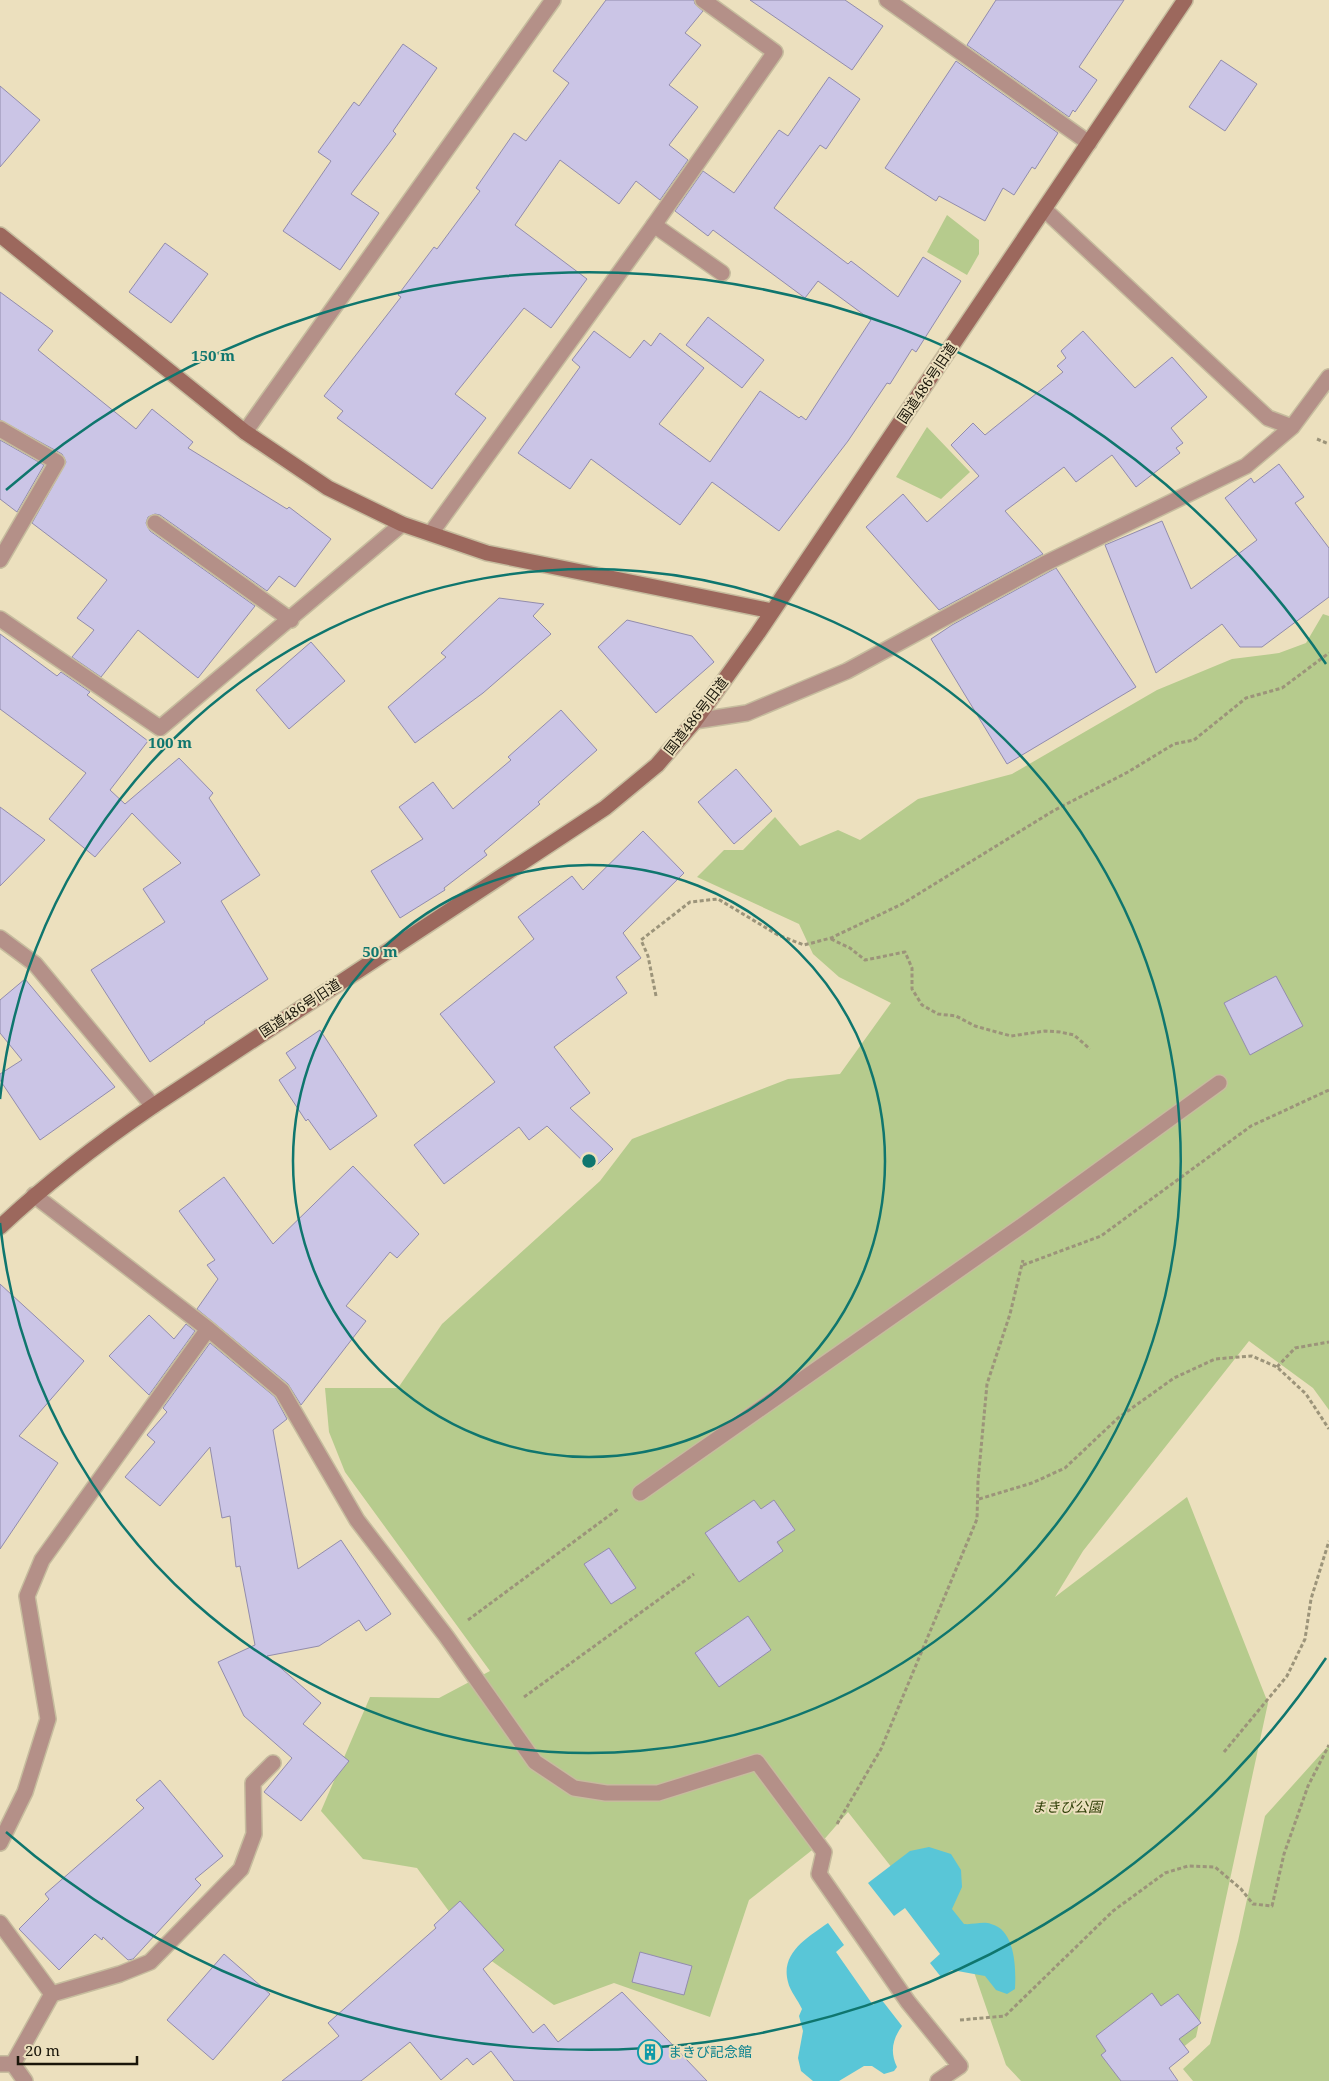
<svg xmlns="http://www.w3.org/2000/svg" width="1329" height="2081" font-family="'Noto Serif','Noto Sans JP',serif">
	<style>
		.green { fill: #b6cb8d }
		.water { fill: #59c6d7 }
		.building { fill: #cbc5e6; stroke: #928cac }
		.lines { fill: none; stroke-linecap: round; stroke-linejoin: round }
		.lane-casing { stroke: #c6bc9e; stroke-width: 18 }
		.street-casing { stroke: #c6bc9e; stroke-width: 18 }
		.secondary-casing { stroke: #c6bc9e; stroke-width: 18 }
		.path { stroke: #9c947a; stroke-width: 3; stroke-dasharray: 4 2.5; stroke-linecap: butt }
		.lane { stroke: #b49088; stroke-width: 15 }
		.street { stroke: #b49088; stroke-width: 15 }
		.secondary { stroke: #9c685d; stroke-width: 15 }
		.ring { fill: none; stroke: #0f766e; stroke-width: 2.5 }
		.labels { text-anchor: middle; stroke-width: 4; stroke-linejoin: round; paint-order: stroke }
		.street-label { font-size: 14px; fill: #1a160a; stroke: #ece0be }
		.park-label { font-size: 14px; font-style: italic; fill: #314008; stroke: #ece0be }
		.culture-label { font-size: 14px; fill: #0d838f; stroke: #ece0be; text-anchor: start }
		.centre { fill: #0f766e; stroke: #ece0be; stroke-width: 2.5 }
		.ring-label { font-size: 15px; text-anchor: middle; font-weight: bold; fill: #0f766e; stroke: #ece0be; stroke-width: 4; stroke-linejoin: round; paint-order: stroke }
	</style>
	<rect width="100%" height="100%" fill="#ece0be"/>
	<path class="green" d="M 947,215 L 979,240 L 979,254 L 967,275 L 927,252 Z
		M 927,427 L 970,472 L 941,499 L 896,477 Z
		M 1323,614 L 1329,616 L 1329,1410 L 1313,1388 L 1249,1341 L 1083,1551 L 1055,1597 L 1187,1497 L 1268,1703 L 1196,2037 L 1140,2081 L 1021,2081 L 1006,2065 L 974,1972 L 848,1812 L 821,1843 L 749,1900 L 710,2017 L 614,1983 L 554,2005 L 479,1952 L 417,1868 L 363,1859 L 321,1811 L 370,1697 L 439,1698 L 490,1671 L 345,1472 L 329,1432 L 325,1388 L 398,1388 L 442,1324 L 600,1181 L 632,1139 L 788,1079 L 840,1074 L 891,1003 L 839,977 L 813,954 L 799,924 L 697,877 L 724,850 L 743,850 L 775,817 L 800,846 L 838,830 L 860,840 L 918,799 L 1012,774 L 1157,690 L 1232,659 L 1279,653 L 1306,643 Z
		M 1329,1745 L 1329,2081 L 1193,2081 L 1183,2069 L 1210,2044 L 1238,1941 L 1265,1816 Z"/>
	<path class="water" d="M 929,1847 L 951,1854 L 961,1870 L 962,1887 L 952,1909 L 964,1924 C 973,1925 983,1921 991,1924 C 1016,1930 1016,1970 1015,1989 L 1007,1994 L 996,1990 L 985,1976 L 952,1970 L 941,1977 L 930,1963 L 940,1954 L 905,1908 L 894,1916 L 868,1883 L 910,1851 Z
		M 828,1923 L 844,1945 L 836,1952 L 873,2005 L 881,1999 L 902,2026 C 892,2040 890,2052 897,2067 L 894,2071 L 884,2074 L 872,2066 L 864,2066 L 839,2081 L 813,2081 L 801,2071 L 798,2058 L 803,2031 L 799,2016 L 802,2009 C 798,2000 790,1991 788,1982 C 780,1953 808,1937 828,1923 Z"/>
	<path class="building" d="M 606,0 L 694,0 L 695,4 L 703,11 L 685,33 L 701,45 L 669,85 L 698,107 L 669,145 L 688,160 L 660,200 L 636,181 L 619,204 L 560,160 L 515,225 L 587,279 L 551,328 L 524,308 L 455,394 L 486,418 L 432,489 L 337,418 L 343,411 L 324,396 L 401,297 L 398,295 L 434,247 L 437,249 L 480,191 L 476,188 L 514,133 L 526,141 L 569,83 L 553,71 Z
		M 750,0 L 845,0 L 883,26 L 852,70 Z
		M 996,0 L 1124,0 L 1079,67 L 1097,80 L 1075,112 L 1073,110 L 1069,117 L 967,45 Z
		M 403,44 L 437,68 L 393,131 L 396,134 L 351,194 L 379,213 L 340,270 L 283,231 L 331,161 L 318,152 L 354,102 L 359,106 Z
		M 1221,60 L 1257,84 L 1225,131 L 1189,107 Z
		M 956,61 L 1058,133 L 1035,169 L 1032,167 L 1014,195 L 1003,188 L 985,221 L 939,196 L 936,201 L 885,168 Z
		M 829,77 L 860,99 L 826,149 L 820,145 L 774,208 L 848,264 L 851,261 L 898,297 L 923,257 L 961,281 L 916,352 L 912,349 L 890,384 L 887,383 L 848,441 L 779,531 L 712,482 L 680,525 L 591,459 L 570,489 L 518,453 L 580,367 L 572,360 L 594,331 L 630,358 L 644,340 L 651,346 L 660,333 L 704,368 L 659,424 L 710,462 L 760,391 L 799,418 L 801,416 L 806,420 L 871,320 L 818,281 L 805,298 L 713,230 L 708,236 L 675,211 L 703,171 L 734,193 L 779,130 L 788,136 Z
		M 0,86 L 40,120 L 0,167 Z
		M 165,243 L 208,274 L 171,323 L 129,292 Z
		M 0,292 L 53,331 L 38,350 L 136,429 L 152,409 L 193,442 L 188,448 L 287,509 L 289,507 L 331,539 L 295,587 L 279,576 L 267,591 L 160,515 L 155,514 L 148,517 L 146,523 L 150,531 L 255,606 L 198,678 L 138,630 L 101,677 L 72,657 L 94,630 L 77,618 L 107,580 L 32,523 L 66,462 L 62,454 L 0,420 Z
		M 708,317 L 764,360 L 742,388 L 686,345 Z
		M 1083,331 L 1135,388 L 1172,357 L 1207,397 L 1171,428 L 1183,443 L 1176,448 L 1180,453 L 1136,487 L 1112,455 L 1076,482 L 1064,467 L 1005,511 L 1043,554 L 939,610 L 866,527 L 903,494 L 927,522 L 979,476 L 951,445 L 973,423 L 985,435 L 1063,372 L 1057,366 L 1066,358 L 1061,351 Z
		M 0,440 L 44,465 L 17,512 L 0,499 Z
		M 1279,464 L 1304,497 L 1295,503 L 1329,548 L 1329,597 L 1262,647 L 1240,647 L 1222,624 L 1156,673 L 1105,545 L 1162,521 L 1191,589 L 1257,540 L 1225,498 L 1251,478 L 1254,483 Z
		M 1056,568 L 1136,687 L 1007,764 L 931,639 L 952,625 Z
		M 499,598 L 544,604 L 533,616 L 551,634 L 483,693 L 415,743 L 388,707 L 446,657 L 441,653 Z
		M 627,620 L 692,636 L 714,662 L 656,713 L 598,647 Z
		M 0,634 L 57,676 L 61,672 L 90,692 L 87,695 L 148,741 L 110,790 L 125,804 L 179,758 L 213,793 L 209,798 L 260,875 L 221,901 L 268,979 L 204,1022 L 205,1023 L 150,1062 L 91,970 L 165,922 L 143,889 L 181,863 L 132,813 L 95,857 L 49,819 L 86,773 L 0,709 Z
		M 311,642 L 345,681 L 289,729 L 256,690 Z
		M 561,710 L 597,750 L 538,802 L 540,804 L 484,851 L 487,855 L 444,888 L 445,890 L 400,918 L 371,871 L 423,839 L 399,807 L 433,782 L 453,809 L 511,760 L 508,757 Z
		M 736,769 L 772,811 L 734,844 L 698,802 Z
		M 0,807 L 45,840 L 0,886 Z
		M 643,831 L 684,873 L 623,933 L 641,958 L 616,977 L 627,993 L 554,1047 L 590,1093 L 570,1108 L 613,1149 L 592,1170 L 547,1126 L 529,1140 L 519,1127 L 444,1184 L 414,1145 L 495,1082 L 440,1014 L 534,939 L 518,917 L 572,876 L 583,890 Z
		M 1276,976 L 1303,1026 L 1250,1055 L 1224,1003 Z
		M 25,979 L 115,1087 L 40,1140 L 0,1080 L 0,1074 L 22,1060 L 0,1033 L 0,1000 Z
		M 320,1030 L 377,1116 L 330,1150 L 308,1119 L 306,1121 L 279,1080 L 296,1068 L 286,1053 Z
		M 353,1166 L 419,1234 L 397,1258 L 390,1252 L 346,1306 L 366,1321 L 301,1405 L 288,1384 L 197,1309 L 218,1279 L 207,1265 L 215,1260 L 179,1211 L 224,1177 L 273,1244 Z
		M 0,1284 L 84,1361 L 19,1436 L 58,1463 L 0,1549 Z
		M 149,1315 L 174,1339 L 186,1324 L 195,1331 L 149,1395 L 109,1356 Z
		M 210,1343 L 275,1397 L 287,1419 L 273,1430 L 298,1569 L 341,1540 L 391,1614 L 366,1631 L 359,1620 L 319,1646 L 267,1656 L 321,1703 L 303,1724 L 349,1761 L 301,1821 L 264,1792 L 292,1758 L 244,1716 L 218,1662 L 255,1645 L 240,1566 L 236,1567 L 230,1516 L 222,1518 L 210,1447 L 160,1506 L 125,1477 L 155,1442 L 147,1435 L 167,1412 L 163,1408 Z
		M 754,1500 L 761,1509 L 774,1500 L 795,1530 L 777,1542 L 783,1551 L 739,1582 L 705,1533 Z
		M 609,1548 L 636,1588 L 611,1604 L 584,1564 Z
		M 748,1616 L 771,1650 L 719,1687 L 695,1653 Z
		M 160,1780 L 223,1856 L 195,1879 L 201,1885 L 133,1959 L 128,1960 L 103,1937 L 102,1940 L 95,1934 L 59,1970 L 19,1929 L 49,1899 L 45,1894 L 144,1808 L 136,1800 Z
		M 460,1901 L 504,1950 L 483,1969 L 533,2033 L 544,2024 L 558,2042 L 622,1992 L 707,2081 L 514,2081 L 491,2051 L 473,2065 L 467,2058 L 441,2080 L 410,2042 L 361,2081 L 282,2081 L 339,2036 L 328,2023 L 436,1928 L 434,1925 Z
		M 640,1952 L 692,1966 L 684,1995 L 632,1982 Z
		M 224,1954 L 270,1994 L 213,2060 L 167,2020 Z
		M 1152,1993 L 1161,2006 L 1178,1994 L 1201,2023 L 1179,2039 L 1189,2052 L 1169,2068 L 1178,2081 L 1121,2081 L 1101,2055 L 1106,2051 L 1096,2036 Z"/>
	<g class="lines">
		<defs>
			<path id="lane" d="M 654,225 L 722,273
				M 640,1493 L 1030,1220 L 1219,1083"/>
			<path id="street" d="M 887,0 L 1089,143
				M 1045,210 L 1268,418 L 1292,427
				M 0,429 L 57,462 L 0,560
				M 245,432 L 553,0
				M 155,523 L 291,620
				M 431,533 L 654,225 L 775,52 L 703,0
				M 0,619 L 160,728 L 402,524
				M 695,721 L 747,713 L 847,671 L 1044,564 L 1246,466 L 1292,427 L 1329,377
				M 0,938 L 35,964 L 153,1106
				M 34,1195 L 208,1329 L 282,1391 L 357,1520 L 446,1636 L 535,1762 L 574,1788 L 606,1793 L 658,1793 L 757,1762 L 824,1852 L 819,1874 L 908,2002 L 960,2066 L 938,2081
				M 0,1843 L 25,1792 L 48,1719 L 27,1596 L 42,1560 L 208,1329
				M 0,1923 L 52,1994 L 13,2064
				M 52,1994 L 120,1974 L 150,1962 L 241,1869 L 254,1834 L 253,1783 L 273,1763
				M 0,2064 L 13,2064 L 25,2081"/>
			<path id="secondary" d="M 0,235 L 245,432 L 328,488 L 402,524 L 487,553 L 772,611
				M 0,1227 C 48,1182 99,1143 153,1106 L 605,808 L 657,765 L 695,721 L 758,633 L 1185,0"/>
		</defs>
		<use href="#lane" class="lane-casing"/>
		<use href="#street" class="street-casing"/>
		<use href="#secondary" class="secondary-casing"/>
		<path class="path" d="M 1317,439 L 1329,444
			M 831,939 L 850,948 L 865,960 L 905,952 L 912,968 L 912,989 L 922,1005 L 938,1014 L 956,1016 L 975,1026 L 1011,1036 L 1045,1031 L 1060,1032 L 1074,1035 L 1090,1049
			M 656,996 L 648,956 L 641,940 L 690,902 L 718,899 L 778,935 L 804,945 L 831,938 L 902,904 L 1053,811 L 1128,772 L 1174,744 L 1194,740 L 1246,698 L 1282,688 L 1329,653
			M 1023,1265 L 1101,1236 L 1251,1126 L 1329,1090
			M 1277,1367 L 1295,1348 L 1329,1342
			M 979,1499 L 1032,1483 L 1065,1468 L 1118,1418 L 1174,1378 L 1215,1359 L 1252,1356 L 1277,1367 L 1306,1394 L 1329,1429
			M 468,1620 L 618,1509
			M 524,1697 L 694,1574
			M 1224,1752 L 1287,1676 L 1305,1639 L 1311,1599 L 1329,1541
			M 837,1824 L 881,1749 L 977,1519 L 978,1481 L 987,1384 L 1010,1314 L 1023,1260
			M 960,2020 L 1005,2016 L 1113,1911 L 1165,1873 L 1188,1866 L 1215,1867 L 1241,1889 L 1253,1904 L 1272,1906 L 1284,1854 L 1308,1786 L 1329,1745"/>
		<use href="#lane" class="lane"/>
		<use href="#street" class="street"/>
		<use href="#secondary" class="secondary"/>
	</g>
	<g class="ring">
		<circle cx="589" cy="1161" r="296"/>
		<path d="M0 1099A592 592 0 1 1 0 1223"/>
		<path d="M1326 1658A889 889 0 0 1 6 1832M6 490A889 889 0 0 1 1326 664"/>
	</g>
	<defs>
		<symbol id="building-ring" viewBox="-11 -11 22 22"><circle r="9.5" fill="#ece0be" stroke="#0f9aa8" stroke-width="1.5"/><path d="M-4-6H4V6H1V3H-1V6H-4ZM-2.5-4.3h1.7v1.8h-1.7ZM.8-4.3h1.7v1.8H.8ZM-2.5-1h1.7V.8h-1.7ZM.8-1h1.7V.8H.8Z" fill="#0f9aa8"/></symbol>
	</defs>
	<g fill-rule="evenodd">
		<use href="#building-ring" x="636" y="2038" width="28" height="28"/>
	</g>
	<g class="labels">
		<g class="street-label">
			<text transform="translate(927 383) rotate(-56)" y="5">国道486号旧道</text>
			<text transform="translate(696 716) rotate(-52)" y="5">国道486号旧道</text>
			<text transform="translate(300 1008) rotate(-33)" y="5">国道486号旧道</text>
		</g>
		<g class="park-label">
			<text x="1067" y="1812">まきび公園</text>
		</g>
		<g class="culture-label">
			<text x="668" y="2057">まきび記念館</text>
		</g>
	</g>
	<circle cx="589" cy="1161" r="8" class="centre"/>
	<g class="ring-label">
		<text x="213" y="361">150 m</text>
		<text x="170" y="748">100 m</text>
		<text x="380" y="957">50 m</text>
	</g>
	<path d="M18 2056v8h119v-8" fill="none" stroke="#1a160a" stroke-width="2.5"/>
	<text x="25" y="2056" font-size="15" fill="#1a160a" stroke="#ece0be" stroke-width="4" paint-order="stroke">20 m</text>
</svg>
